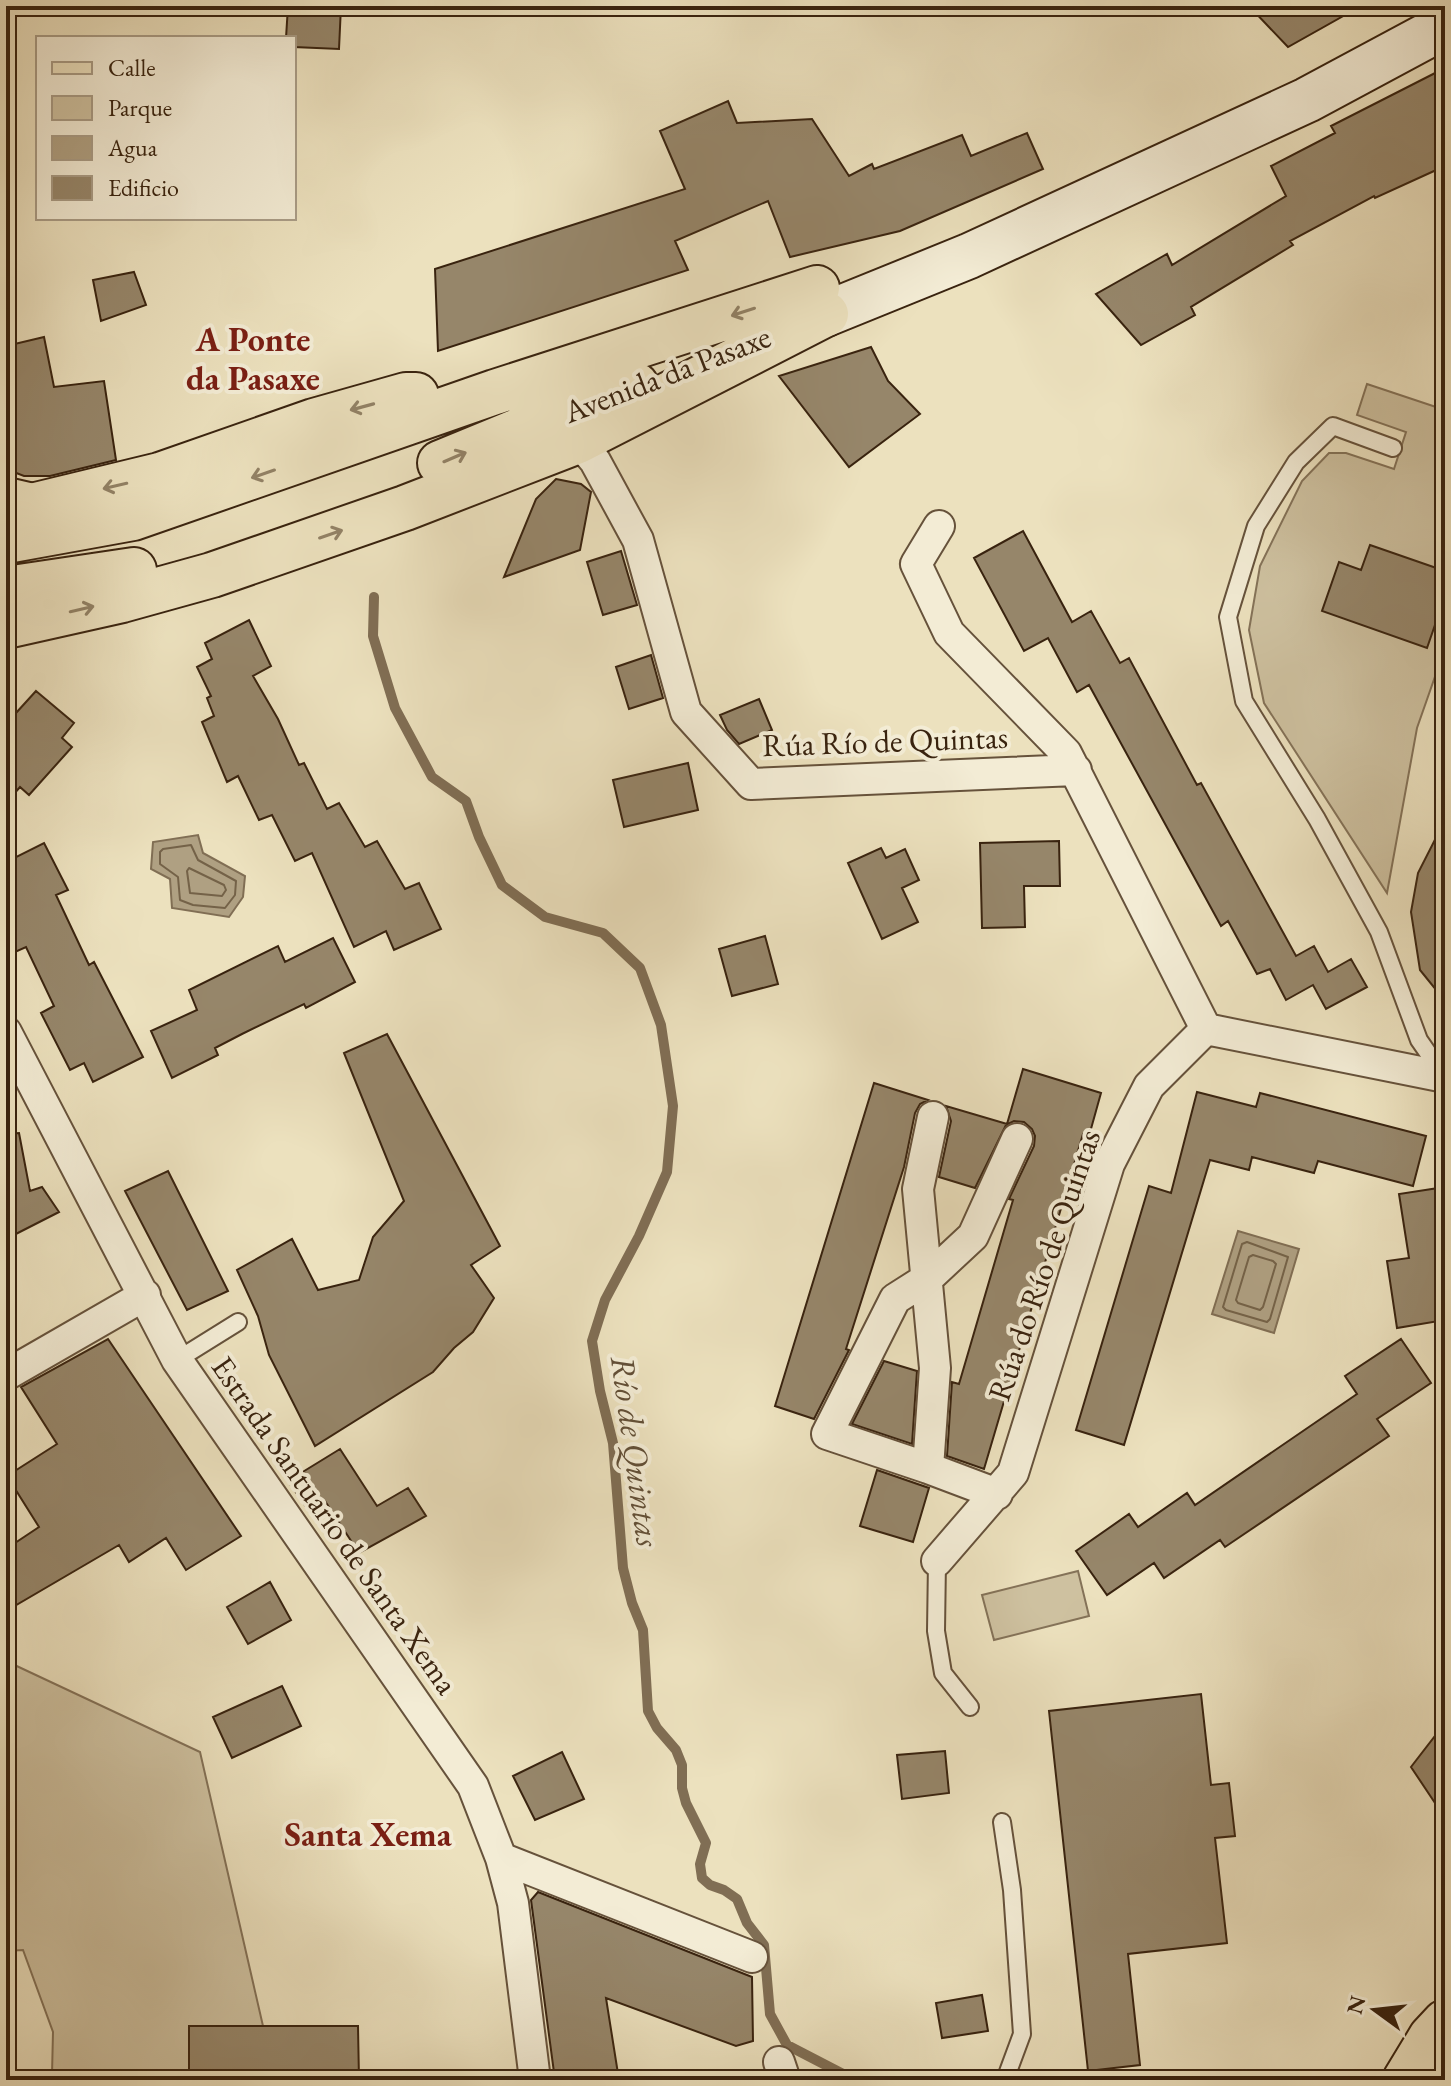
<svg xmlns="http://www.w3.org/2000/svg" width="1451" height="2086" font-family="'EB Garamond',serif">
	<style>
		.green { fill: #cec1a0; stroke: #847258; stroke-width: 2 }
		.water { fill: #afa082; stroke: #806e54; stroke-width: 2 }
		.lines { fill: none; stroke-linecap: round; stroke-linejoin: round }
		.shore { stroke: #746248; stroke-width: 2 }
		.stream { stroke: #806e54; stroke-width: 10 }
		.building { fill: #96866a; stroke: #39230f; stroke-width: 2 }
		.lane-casing { stroke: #66523b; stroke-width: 20 }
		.street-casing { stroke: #66523b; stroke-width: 34 }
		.secondary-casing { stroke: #39230f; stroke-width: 48 }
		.primary-casing { stroke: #39230f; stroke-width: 48 }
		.highway-casing { stroke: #39230f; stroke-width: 48 }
		.lane { stroke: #f3ecd5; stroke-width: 16 }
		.street { stroke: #f3ecd5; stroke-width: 30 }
		.secondary { stroke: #f3ecd5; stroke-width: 44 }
		.primary { stroke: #ece1be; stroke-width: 44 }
		.highway { stroke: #ece1be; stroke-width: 44 }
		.oneway { stroke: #928266 }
		.labels { text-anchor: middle; stroke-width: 8; stroke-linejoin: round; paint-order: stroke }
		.street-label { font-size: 32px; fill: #39230f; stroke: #f3ecd5 }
		.neighbourhood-label { font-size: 34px; font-weight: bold; fill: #7a1f14; stroke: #f3ecd5 }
		.water-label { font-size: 34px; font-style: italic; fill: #624f37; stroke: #f3ecd5 }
	</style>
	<rect width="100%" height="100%" fill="#ece1be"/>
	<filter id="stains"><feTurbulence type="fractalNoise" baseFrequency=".0025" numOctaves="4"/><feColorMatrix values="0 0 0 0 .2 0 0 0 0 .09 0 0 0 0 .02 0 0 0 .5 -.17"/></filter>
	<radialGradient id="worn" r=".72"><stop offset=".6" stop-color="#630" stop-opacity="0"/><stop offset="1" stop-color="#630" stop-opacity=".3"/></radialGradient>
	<path class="green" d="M 1367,384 L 1445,410 L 1445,648 L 1417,728 L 1387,893 L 1264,703 L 1249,630 L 1260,566 L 1302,481 L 1329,453 L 1346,453 L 1394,469 L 1406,432 L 1357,415 Z
		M 1078,1571 L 1089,1616 L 994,1640 L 982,1595 Z
		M 6,1661 L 200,1752 L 263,2026 L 189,2075 L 52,2075 L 53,2032 L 23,1950 L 6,1951 Z"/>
	<path class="water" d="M 198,835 L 203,853 L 245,876 L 243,897 L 229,917 L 172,908 L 170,879 L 151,869 L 153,842 Z
		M 1238,1231 L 1299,1249 L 1274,1333 L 1212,1314 Z"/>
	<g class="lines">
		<path class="shore" d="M 191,845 L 198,860 L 236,881 L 235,895 L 225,908 L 193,905 L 180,900 L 178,877 L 160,864 L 160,852 L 163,849 Z
			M 189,868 L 224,885 L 226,890 L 222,896 L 190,893 L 187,871 Z
			M 1247,1242 L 1288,1257 L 1270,1319 L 1267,1322 L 1226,1310 L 1223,1307 L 1242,1244 Z
			M 1253,1255 L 1273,1261 L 1276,1264 L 1263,1307 L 1260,1310 L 1238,1303 L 1236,1300 L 1249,1257 Z"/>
		<path class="stream" d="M 374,597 L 373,636 L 395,708 L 432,777 L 466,801 L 479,837 L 502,885 L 545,917 L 603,933 L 640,968 L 661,1025 L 673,1106 L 667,1172 L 639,1236 L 605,1300 L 592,1341 L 600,1391 L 613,1443 L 623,1568 L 632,1603 L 643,1630 L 648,1711 L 657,1728 L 676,1750 L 682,1765 L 682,1788 L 686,1803 L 706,1843 L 700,1864 L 702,1878 L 710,1885 L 724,1890 L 737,1899 L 747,1923 L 764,1945 L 770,2014 L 787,2045 L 843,2074 L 845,2080"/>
	</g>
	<path class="building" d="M 288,6 L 341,6 L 339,49 L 294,47 L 294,38 L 286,38 Z
		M 1249,6 L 1361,6 L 1288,47 Z
		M 1445,68 L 1445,166 L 1375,198 L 1374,196 L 1290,241 L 1293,245 L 1191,307 L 1195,315 L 1141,345 L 1096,294 L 1167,254 L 1172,265 L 1286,196 L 1271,166 L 1335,133 L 1331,126 Z
		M 728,101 L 737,123 L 812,119 L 849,176 L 872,164 L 874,169 L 962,135 L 971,156 L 1027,133 L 1043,169 L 900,231 L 790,257 L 768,201 L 675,241 L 688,270 L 438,351 L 435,269 L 685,189 L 660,131 Z
		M 134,272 L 146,305 L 101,321 L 93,280 Z
		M 44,337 L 54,387 L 104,381 L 116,460 L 50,476 L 24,476 L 6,469 L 6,346 Z
		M 871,347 L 888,381 L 920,414 L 849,467 L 779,376 Z
		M 556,479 L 581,484 L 591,492 L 580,550 L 504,577 L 536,499 Z
		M 1023,531 L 1072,622 L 1091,611 L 1120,663 L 1129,658 L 1197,785 L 1201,783 L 1296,956 L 1314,946 L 1328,972 L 1351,959 L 1367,987 L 1326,1009 L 1313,985 L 1286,1000 L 1270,969 L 1257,974 L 1228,921 L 1221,926 L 1089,685 L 1077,692 L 1048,638 L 1024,651 L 974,558 Z
		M 1370,545 L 1445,571 L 1445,596 L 1427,648 L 1322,611 L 1339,562 L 1361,570 Z
		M 621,551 L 637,605 L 603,615 L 587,562 Z
		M 249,620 L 271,666 L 253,676 L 278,719 L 299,765 L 304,763 L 327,809 L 339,803 L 365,847 L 377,841 L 405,889 L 419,883 L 441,929 L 394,950 L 386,931 L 354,947 L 312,853 L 295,861 L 272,815 L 259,820 L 238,776 L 227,782 L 202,722 L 214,716 L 207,698 L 211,696 L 197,667 L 212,659 L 205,643 Z
		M 651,655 L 663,698 L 629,709 L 616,667 Z
		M 36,691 L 74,723 L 62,738 L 72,747 L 29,795 L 20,787 L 6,803 L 6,724 Z
		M 759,699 L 772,730 L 739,744 L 727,730 L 720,715 Z
		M 688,763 L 698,810 L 624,827 L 613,780 Z
		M 1445,820 L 1445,1001 L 1420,970 L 1411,912 L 1418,873 Z
		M 1059,841 L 1060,886 L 1024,886 L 1025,927 L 982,928 L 980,843 Z
		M 44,843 L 68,890 L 56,895 L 89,965 L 94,962 L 143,1057 L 93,1082 L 84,1063 L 70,1070 L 41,1013 L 54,1006 L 26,947 L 6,956 L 6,862 Z
		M 881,848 L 886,858 L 905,849 L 919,880 L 902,888 L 918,922 L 882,939 L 848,863 Z
		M 765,936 L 778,984 L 732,996 L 719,949 Z
		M 333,938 L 355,982 L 306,1008 L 304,1004 L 242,1034 L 215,1048 L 218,1055 L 172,1078 L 151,1031 L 197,1010 L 189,990 L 278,946 L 285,962 Z
		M 387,1034 L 500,1246 L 471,1265 L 494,1298 L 473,1332 L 454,1348 L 433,1372 L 315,1446 L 269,1355 L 258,1316 L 237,1270 L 292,1239 L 318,1290 L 359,1280 L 373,1237 L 404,1201 L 344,1053 Z
		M 1023,1069 L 1101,1093 L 1089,1136 L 1083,1134 L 984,1469 L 947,1456 L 952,1382 L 959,1384 L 1013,1200 L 1009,1199 L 1034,1146 L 1035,1136 L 1032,1129 L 1024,1122 L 1014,1121 L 1006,1125 L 975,1188 L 939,1177 L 951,1121 L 946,1106 L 1007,1124 Z
		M 874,1083 L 928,1100 L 920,1104 L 915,1113 L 904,1167 L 846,1349 L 849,1350 L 814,1419 L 775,1406 Z
		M 1197,1092 L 1256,1107 L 1260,1093 L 1426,1136 L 1413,1186 L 1318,1161 L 1314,1173 L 1252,1157 L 1249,1170 L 1210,1160 L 1124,1445 L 1076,1430 L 1149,1186 L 1171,1193 Z
		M 19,1133 L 30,1191 L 42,1187 L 59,1212 L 6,1239 L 6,1134 Z
		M 168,1171 L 228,1291 L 187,1310 L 125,1191 Z
		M 1445,1187 L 1445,1320 L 1397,1328 L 1387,1261 L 1409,1258 L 1399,1194 Z
		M 108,1339 L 241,1536 L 186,1570 L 166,1538 L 129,1562 L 119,1545 L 6,1611 L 6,1549 L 39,1527 L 7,1476 L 57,1444 L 21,1387 Z
		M 1401,1339 L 1431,1383 L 1377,1419 L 1389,1436 L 1225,1547 L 1220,1540 L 1164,1578 L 1154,1563 L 1107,1595 L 1076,1551 L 1129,1514 L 1138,1527 L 1187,1493 L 1195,1505 L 1357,1394 L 1345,1376 Z
		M 884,1361 L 917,1371 L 912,1444 L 852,1424 Z
		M 340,1449 L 377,1506 L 408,1488 L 426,1516 L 359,1553 L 325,1501 L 309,1511 L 288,1481 Z
		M 877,1470 L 929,1488 L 913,1542 L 860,1526 Z
		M 270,1582 L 291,1620 L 248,1644 L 227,1607 Z
		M 282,1686 L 301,1726 L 232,1758 L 213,1717 Z
		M 1201,1694 L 1211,1785 L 1229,1783 L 1235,1836 L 1215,1838 L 1227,1943 L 1128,1954 L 1140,2065 L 1088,2071 L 1049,1711 Z
		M 1445,1723 L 1445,1818 L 1411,1767 Z
		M 945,1751 L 949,1793 L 902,1799 L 897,1755 Z
		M 562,1752 L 584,1799 L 535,1820 L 513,1776 Z
		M 538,1892 L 752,1977 L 753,2041 L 736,2046 L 606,1998 L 619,2080 L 555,2080 L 531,1900 Z
		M 982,1995 L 988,2031 L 942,2038 L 936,2003 Z
		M 189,2026 L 358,2026 L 359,2080 L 189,2080 Z"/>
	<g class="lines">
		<defs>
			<path id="lane" d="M 1393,448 L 1333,426 L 1296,462 L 1256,526 L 1228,617 L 1244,701 L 1317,819 L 1379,932 L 1419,1040 L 1444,1076
				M 177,1360 L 238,1322
				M 937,1561 L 936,1631 L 943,1673 L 970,1707
				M 1002,1822 L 1012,1890 L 1022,2034 L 1005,2080"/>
			<path id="street" d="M 578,441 L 595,461 L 638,540 L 686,712 L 751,784 L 1076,770
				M 939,526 L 916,564 L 949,633 L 1066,753 L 1206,1029
				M 6,1032 L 177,1360 L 473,1786 L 501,1858 L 513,1903 L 535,2080
				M 933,1117 L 918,1189 L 935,1368 L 928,1468 L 997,1494
				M 6,1375 L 145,1295
				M 928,1468 L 827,1434 L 895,1299 L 928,1278 L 973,1236 L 1017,1139
				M 937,1561 L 1013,1473 L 1109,1164 L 1149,1086 L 1206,1029 L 1445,1077
				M 501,1858 L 752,1957
				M 779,2062 L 785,2080"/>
			<path id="secondary" d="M 826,314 L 969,256 L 1307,100 L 1445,26"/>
			<path id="primary" d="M 440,463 L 559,414 L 636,385
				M 6,505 L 32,506 L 160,475 L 314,421 L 406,395 L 416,395
				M 6,541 L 133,518 L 495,392 L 817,288
				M 6,589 L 134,570
				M 6,626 L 122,600 L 212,575 L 405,508 L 578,441 L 826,314"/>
			<path id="highway" d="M 6,500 L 32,506
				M 1405,2080 L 1431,2037 L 1445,2022"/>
		</defs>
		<use href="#lane" class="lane-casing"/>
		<use href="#street" class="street-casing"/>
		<use href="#secondary" class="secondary-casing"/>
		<use href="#primary" class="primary-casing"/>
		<use href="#highway" class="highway-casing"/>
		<use href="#lane" class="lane"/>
		<use href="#street" class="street"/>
		<use href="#secondary" class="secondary"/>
		<use href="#primary" class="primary"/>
		<use href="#highway" class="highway"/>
	</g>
	<defs><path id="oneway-shaft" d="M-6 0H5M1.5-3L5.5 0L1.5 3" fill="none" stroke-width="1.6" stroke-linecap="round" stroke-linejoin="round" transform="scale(2)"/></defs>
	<g class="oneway">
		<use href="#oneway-shaft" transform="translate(743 312) rotate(162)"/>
		<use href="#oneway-shaft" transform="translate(362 407) rotate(165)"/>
		<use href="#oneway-shaft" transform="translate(455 457) rotate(-23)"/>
		<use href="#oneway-shaft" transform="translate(263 474) rotate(161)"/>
		<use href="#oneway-shaft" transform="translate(115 486) rotate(167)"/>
		<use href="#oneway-shaft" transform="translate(331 534) rotate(-19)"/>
		<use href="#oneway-shaft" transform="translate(82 609) rotate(-13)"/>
	</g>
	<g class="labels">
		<g class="street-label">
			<text transform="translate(667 374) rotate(-21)" y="11">Avenida da Pasaxe</text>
			<text transform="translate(885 741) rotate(-2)" y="11">Rúa Río de Quintas</text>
			<text transform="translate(1044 1265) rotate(-71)" y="11">Rúa do Río de Quintas</text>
			<text transform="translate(335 1525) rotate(55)" y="11">Estrada Santuario de Santa Xema</text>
		</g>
		<g class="neighbourhood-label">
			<text x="253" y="351">A Ponte<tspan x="253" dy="39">da Pasaxe</tspan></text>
			<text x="368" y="1846">Santa Xema</text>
		</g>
		<g class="water-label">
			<text transform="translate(636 1451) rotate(82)" y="12">Río de Quintas</text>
		</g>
	</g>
	<rect width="1451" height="2086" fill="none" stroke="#ece1be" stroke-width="32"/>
	<rect x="8" y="8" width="1435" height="2070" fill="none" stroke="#39230f" stroke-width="4"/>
	<rect x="16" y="16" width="1419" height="2054" fill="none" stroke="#39230f" stroke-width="2"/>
	<rect x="36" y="36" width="260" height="184" fill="#f3ecd5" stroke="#a99c86" stroke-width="2"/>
	<rect x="52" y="62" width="40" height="12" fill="#ece1be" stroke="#a99c86" stroke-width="2"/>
	<text x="108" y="76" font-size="24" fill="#39230f">Calle</text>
	<rect x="52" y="96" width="40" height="24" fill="#cec1a0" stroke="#a99c86" stroke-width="2"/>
	<text x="108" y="116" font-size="24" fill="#39230f">Parque</text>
	<rect x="52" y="136" width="40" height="24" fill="#afa082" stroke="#a99c86" stroke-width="2"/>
	<text x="108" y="156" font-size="24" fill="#39230f">Agua</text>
	<rect x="52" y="176" width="40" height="24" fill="#96866a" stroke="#a99c86" stroke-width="2"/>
	<text x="108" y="196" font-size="24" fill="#39230f">Edificio</text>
	<g transform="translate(1375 2010) rotate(285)" stroke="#f3ecd5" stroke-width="6" paint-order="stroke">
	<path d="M0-6L14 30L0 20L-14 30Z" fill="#39230f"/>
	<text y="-12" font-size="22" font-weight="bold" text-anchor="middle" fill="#39230f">N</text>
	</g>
	<rect width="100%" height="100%" filter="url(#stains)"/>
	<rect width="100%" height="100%" fill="url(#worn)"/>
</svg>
